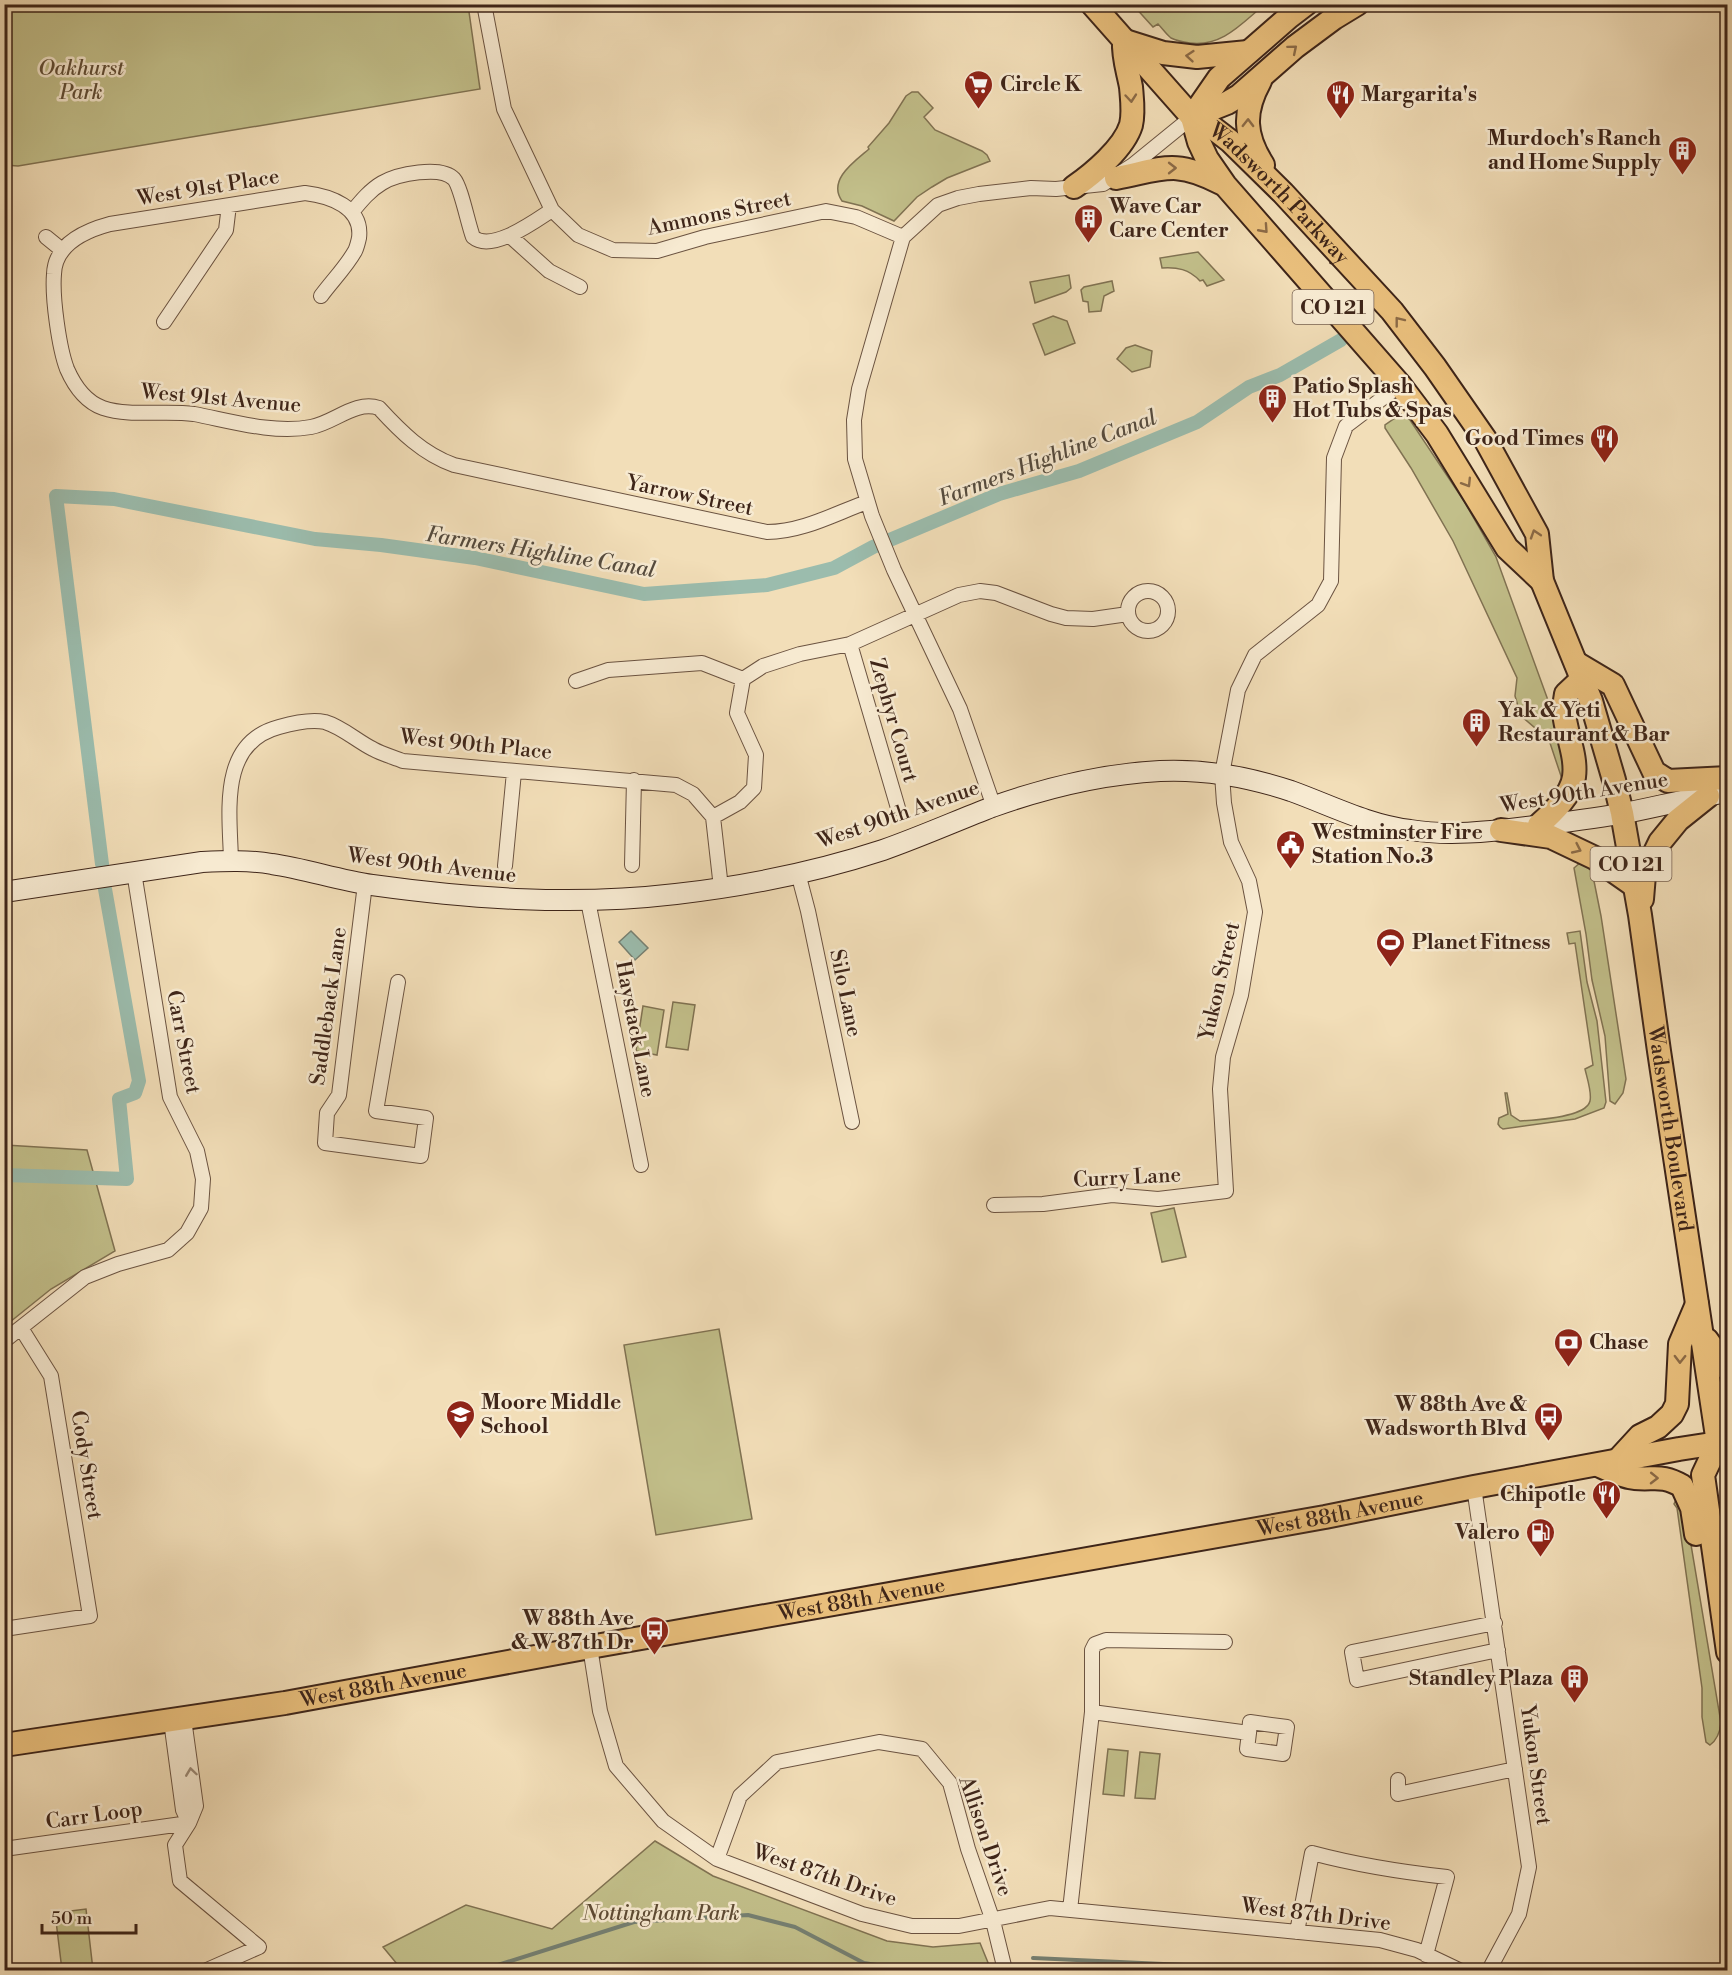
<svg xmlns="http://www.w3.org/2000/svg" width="1732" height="1975" font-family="'Libre Bodoni',serif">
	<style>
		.green { fill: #c2bf8a; stroke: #807252; stroke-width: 1.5 }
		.water { fill: #9bbcad; stroke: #768072; stroke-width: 1.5 }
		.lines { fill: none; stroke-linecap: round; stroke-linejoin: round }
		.stream { stroke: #768072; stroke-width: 4 }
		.canal { stroke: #9bbcad; stroke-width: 14 }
		.street-casing { stroke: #6b5341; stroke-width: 16 }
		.secondary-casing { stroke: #3e2519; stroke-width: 22 }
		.primary-casing { stroke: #3e2519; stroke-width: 26 }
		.street { stroke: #f7ead1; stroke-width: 14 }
		.secondary { stroke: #f7ead1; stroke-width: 20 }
		.primary { stroke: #e9bf7c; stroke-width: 22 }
		.oneway { stroke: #8b6a46 }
		.oneway2 { stroke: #9a8875 }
		.labels { text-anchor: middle; stroke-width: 5; stroke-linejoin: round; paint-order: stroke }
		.shield { fill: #f7ead1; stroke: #766050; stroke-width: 1.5 }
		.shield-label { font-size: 20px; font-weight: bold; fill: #3e2519 }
		.park-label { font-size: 21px; font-style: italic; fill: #5f4c35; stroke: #f7ead1 }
		.poi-label { font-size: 21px; font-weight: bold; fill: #3e2519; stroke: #f7ead1; text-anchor: start }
		.street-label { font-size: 21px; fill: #3e2519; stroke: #f7ead1 }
		.water-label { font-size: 22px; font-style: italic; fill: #554b3e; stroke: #f7ead1 }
	</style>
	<rect width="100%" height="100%" fill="#f2deb8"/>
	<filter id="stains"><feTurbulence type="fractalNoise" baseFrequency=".00333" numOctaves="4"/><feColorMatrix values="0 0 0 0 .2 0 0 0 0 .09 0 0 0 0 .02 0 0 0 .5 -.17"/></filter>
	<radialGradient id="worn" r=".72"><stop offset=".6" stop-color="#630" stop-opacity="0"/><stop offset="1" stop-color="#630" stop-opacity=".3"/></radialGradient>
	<path class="green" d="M 4,5 L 468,5 L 480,89 L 18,166 L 5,165 Z
		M 1133,5 L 1264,5 C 1241,24 1222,47 1190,43 C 1183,42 1177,41 1171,38 C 1166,34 1162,28 1158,24 L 1153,27 Z
		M 912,92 L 918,92 L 933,108 L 924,117 L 935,130 L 982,151 L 987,155 L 990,161 L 947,178 L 932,187 L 917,197 L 894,221 L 862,206 L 842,201 C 827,180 855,161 869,149 L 868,147 L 889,123 L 906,96 Z
		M 1198,252 L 1224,280 L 1207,286 L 1203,280 L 1200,281 C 1189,269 1177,267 1162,268 L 1160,258 Z
		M 1069,275 L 1071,288 L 1066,292 L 1035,303 L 1030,282 Z
		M 1112,281 L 1114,291 L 1104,296 L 1101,311 L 1089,312 L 1088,302 L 1083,301 L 1081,290 L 1084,287 Z
		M 1053,316 L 1067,321 L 1075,343 L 1045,355 L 1033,324 Z
		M 1135,345 L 1152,351 L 1150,367 L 1132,372 L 1117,359 L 1126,348 Z
		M 1401,414 L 1410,420 L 1464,501 L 1496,557 L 1549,703 L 1567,759 L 1565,780 L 1562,779 L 1549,740 L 1521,716 L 1515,696 L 1517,678 L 1453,541 L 1411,468 L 1385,428 L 1385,425 Z
		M 1587,861 L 1592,871 L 1601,916 L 1626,1079 L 1623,1093 L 1615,1104 L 1610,1101 L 1605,1036 L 1592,980 L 1586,934 L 1574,868 L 1581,862 Z
		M 1580,931 L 1587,982 L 1597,1021 L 1606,1102 L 1604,1108 L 1575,1119 L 1503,1129 L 1500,1127 L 1498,1124 L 1499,1118 L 1508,1114 L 1505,1093 L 1507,1093 L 1511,1115 L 1520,1121 C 1535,1120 1586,1118 1590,1101 C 1592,1092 1587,1078 1585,1069 L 1593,1065 L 1575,943 L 1569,944 L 1567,933 Z
		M 673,1002 L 695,1005 L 688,1050 L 666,1047 Z
		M 643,1006 L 664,1010 L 657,1055 L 636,1051 Z
		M 5,1145 L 87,1150 L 115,1251 L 51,1289 L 5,1326 Z
		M 1174,1208 L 1186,1257 L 1162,1262 L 1151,1213 Z
		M 719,1329 L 752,1519 L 656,1535 L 624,1345 Z
		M 1677,1498 L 1686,1515 L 1721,1723 C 1720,1732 1717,1740 1710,1745 L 1706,1742 L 1702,1717 L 1702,1688 L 1677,1508 L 1674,1504 Z
		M 1108,1749 L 1128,1751 L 1124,1796 L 1103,1794 Z
		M 1140,1752 L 1160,1754 L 1155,1799 L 1135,1798 Z
		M 655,1841 L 713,1876 L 887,1941 L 933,1947 L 980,1943 L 991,1970 L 402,1970 L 383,1947 L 466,1905 L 552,1929 Z
		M 86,1909 L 93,1970 L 62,1970 L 55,1913 Z"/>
	<path class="water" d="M 631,931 L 648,948 L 635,960 L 619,942 Z"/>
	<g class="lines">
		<path class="stream" d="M 1033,1958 L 1293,1970
			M 482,1970 L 634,1922 L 748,1915 L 795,1927 L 864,1963 L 907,1970"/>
		<path class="canal" d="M 102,864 L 56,496 L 114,499 L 315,539 L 381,545 L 475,558 L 644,594 L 767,585 L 834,568 L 873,547 L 999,494 L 1079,471 L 1197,422 L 1249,387 L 1280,375 L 1341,340
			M 4,1175 L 127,1179 L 119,1099 L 135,1093 L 139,1081 L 105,889"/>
		<defs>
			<path id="street" d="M 484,4 L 504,109 L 552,210 L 578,235 L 613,250 L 657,251 L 705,237 L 826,211 L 856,217 L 903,237
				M 352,212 C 361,201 370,190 382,183 C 397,174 441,165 454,179 C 461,187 468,224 473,237 C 492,253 535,221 552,210
				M 510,236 L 549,271 L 580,287
				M 46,237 L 62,250
				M 903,237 L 859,389 L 854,420 L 855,459 L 872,516 L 894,570 L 960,709 L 994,807
				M 903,237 L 938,205 L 958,198 L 979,194 L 1031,188 L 1056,189 L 1103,184 L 1133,165 L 1192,117
				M 321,296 C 332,281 346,267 355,251 C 357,247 358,242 359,238 C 363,207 330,196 305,193 L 110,224 C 84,231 55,244 54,274 C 52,297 59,348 67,369 C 74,385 86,402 103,408 C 130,417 165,410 194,414 C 231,421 273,434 311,427 C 334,423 355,400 379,408 C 401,432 423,454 454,465 L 767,532 C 802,532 834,514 867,502
				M 164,322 L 226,230 L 229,205
				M1128 611a20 20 0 1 1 40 0a20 20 0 1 1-40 0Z
				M 850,644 L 898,808
				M 576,681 L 608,670 L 702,663 L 743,679 L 763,666 L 800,654 L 850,644 L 959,595 L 980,591 L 996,593 L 1051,614 L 1066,618 L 1093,619 L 1128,614
				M 713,817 L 740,802 L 754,788 L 756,755 L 737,713 L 743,679
				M 713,817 L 721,888
				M 231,861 C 230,813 218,743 279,727 C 293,723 310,719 325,722 C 342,727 357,741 373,749 C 382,754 393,757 403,761 L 676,785 L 693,794 L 713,817
				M 632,865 L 634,780
				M 505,866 L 514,772
				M 798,873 L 808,911 L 852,1122
				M 365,884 L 339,1095 L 327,1113 L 325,1143 L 421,1156 L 426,1118 L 376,1111 L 398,982
				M 588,901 L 641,1165
				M 994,1205 L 1043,1204 L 1112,1195 L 1158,1199 L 1226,1191 L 1220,1089 L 1223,1057 L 1241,995 L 1255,912 L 1249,881 L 1231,842 L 1224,803 L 1222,774 L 1238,690 L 1255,655 L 1318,605 L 1331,581 L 1334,458 L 1346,426 L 1400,385
				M 4,1341 L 85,1277 L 118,1264 L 168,1250 L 187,1233 L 201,1208 L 203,1179 L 197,1151 L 170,1097 L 134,872
				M 1474,1487 L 1529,1867 L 1519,1914 L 1489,1970
				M 1495,1623 L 1352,1652 L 1357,1680 L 1498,1650
				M 4,1629 L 90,1616 L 51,1376 L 21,1328
				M 590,1647 L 600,1711 L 616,1766 L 663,1821 L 717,1859 L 862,1914 L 912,1926 L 959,1926 L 1050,1908 L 1380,1940 L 1417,1950 L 1459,1970
				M 1092,1712 L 1249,1733 L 1250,1722 L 1287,1727 L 1283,1754 L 1247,1749 L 1249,1733
				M 184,1719 L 196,1806 L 189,1823
				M 171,1721 L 183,1810 L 189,1823
				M 1398,1780 L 1398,1794 L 1515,1769
				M 4,1849 L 189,1823 L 175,1845 L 180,1881 L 259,1947 L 207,1970
				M 717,1859 L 740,1796 L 777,1762 L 879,1742 L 922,1749 L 950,1783 L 968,1849 L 993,1921 L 1005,1970
				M 1070,1910 L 1092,1712 L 1092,1650 L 1095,1644 L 1106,1640 L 1225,1642
				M 1297,1932 L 1312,1853 C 1357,1865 1401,1872 1447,1877 L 1426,1955"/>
			<path id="secondary" d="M 4,892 L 202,862 C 225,861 249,860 272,864 C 306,869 338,880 372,885 C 473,899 574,906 676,894 C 746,886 816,872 883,850 C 920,837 956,821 992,807 C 1045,788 1104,774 1160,771 C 1204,769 1249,777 1291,791 C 1330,805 1368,825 1410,830 C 1448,836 1488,832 1527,827 C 1558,823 1589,819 1620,814 C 1656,807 1691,798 1728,792"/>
			<g id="primary">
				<path id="s1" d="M 1092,4 L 1192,117 L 1213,128 L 1230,141 L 1283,193 L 1392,311 L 1435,367 L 1485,439 L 1537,534 L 1542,581 L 1591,701 L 1614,780 L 1622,813 L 1640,915 L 1659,1051 L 1718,1443 L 1726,1456"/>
				<path d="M 1125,41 L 1163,53 L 1197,57 L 1248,52"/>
				<path d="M 1260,81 C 1243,112 1244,135 1263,165"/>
				<path d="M 1192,117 L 1199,142 L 1207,159 L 1225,185 L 1400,385 L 1437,434 L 1507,548 L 1542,581"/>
				<path d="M 1192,117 L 1227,103 L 1239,96 L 1295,47 L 1334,18 L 1357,4"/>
				<path d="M 1192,117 L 1219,78 L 1289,17 L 1306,4"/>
				<path d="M 1116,178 C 1163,169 1175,159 1221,183"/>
				<path d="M 1074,187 C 1093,174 1124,148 1131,125 C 1134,113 1132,99 1131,87 C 1128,71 1123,57 1124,41"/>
				<path d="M 1576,663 L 1613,685 L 1654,772 L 1668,781 L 1728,778"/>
				<path d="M 1539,825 C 1552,813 1571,796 1574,777 C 1577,756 1566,734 1564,713 C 1564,707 1565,700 1566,694 L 1582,679"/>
				<path d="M 1501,830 L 1551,837 L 1595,858 L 1635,886"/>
				<path d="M 1642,899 L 1644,875 L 1660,842 L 1678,820 L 1708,796"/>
				<path d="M 1707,1340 L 1728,1370"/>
				<path d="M 1718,1443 L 1703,1475 L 1728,1652"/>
				<path d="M 1617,1461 L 1640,1436 L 1658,1427 L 1672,1414 L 1677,1404 L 1680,1344 L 1697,1304"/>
				<path d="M 1598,1465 C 1609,1470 1622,1477 1635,1478 C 1654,1480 1662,1474 1682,1486 L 1692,1508 L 1696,1534"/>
				<path id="s2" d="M 4,1745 L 285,1703 L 590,1647 L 1325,1517 L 1474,1487 L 1679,1449 L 1718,1443 L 1728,1445"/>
			</g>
		</defs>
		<use href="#street" class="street-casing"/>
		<use href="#secondary" class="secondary-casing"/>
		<use href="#primary" class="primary-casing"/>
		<use href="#street" class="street"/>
		<use href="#secondary" class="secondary"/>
		<use href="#primary" class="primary"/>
	</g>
	<defs><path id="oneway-chevron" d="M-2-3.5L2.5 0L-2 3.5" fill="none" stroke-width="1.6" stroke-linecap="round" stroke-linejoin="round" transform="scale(1.5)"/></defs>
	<g class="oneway">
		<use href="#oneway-chevron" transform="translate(1293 49) rotate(-40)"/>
		<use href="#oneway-chevron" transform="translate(1190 56) rotate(-175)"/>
		<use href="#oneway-chevron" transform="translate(1131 98) rotate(85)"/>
		<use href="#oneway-chevron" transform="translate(1248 123) rotate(-89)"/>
		<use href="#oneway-chevron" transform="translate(1172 168)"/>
		<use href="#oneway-chevron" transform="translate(1264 229) rotate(48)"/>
		<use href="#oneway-chevron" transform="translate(1399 321) rotate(-128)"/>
		<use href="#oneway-chevron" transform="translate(1467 483) rotate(58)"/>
		<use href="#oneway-chevron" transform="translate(1535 534) rotate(-108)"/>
		<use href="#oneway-chevron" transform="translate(1577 849) rotate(25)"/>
		<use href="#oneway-chevron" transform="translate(1680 1359) rotate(91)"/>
		<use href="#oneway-chevron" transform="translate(1654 1478) rotate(1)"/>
	</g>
	<use class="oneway2" href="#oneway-chevron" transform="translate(191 1772) rotate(-98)"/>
	<defs>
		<symbol id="supermarket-pin" viewBox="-11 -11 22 30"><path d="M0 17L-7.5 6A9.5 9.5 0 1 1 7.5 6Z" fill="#8f2418" stroke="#f7ead1"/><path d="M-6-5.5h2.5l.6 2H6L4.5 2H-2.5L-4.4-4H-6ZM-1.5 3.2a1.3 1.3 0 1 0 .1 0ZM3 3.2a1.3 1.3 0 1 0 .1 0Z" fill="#fff"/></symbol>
		<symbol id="restaurant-pin" viewBox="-11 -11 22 30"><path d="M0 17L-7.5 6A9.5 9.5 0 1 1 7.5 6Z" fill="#8f2418" stroke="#f7ead1"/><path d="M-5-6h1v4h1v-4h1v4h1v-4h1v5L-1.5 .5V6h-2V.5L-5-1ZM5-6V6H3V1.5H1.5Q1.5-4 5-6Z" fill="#fff"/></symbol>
		<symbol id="building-pin" viewBox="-11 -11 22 30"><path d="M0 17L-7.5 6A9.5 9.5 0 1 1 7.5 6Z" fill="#8f2418" stroke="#f7ead1"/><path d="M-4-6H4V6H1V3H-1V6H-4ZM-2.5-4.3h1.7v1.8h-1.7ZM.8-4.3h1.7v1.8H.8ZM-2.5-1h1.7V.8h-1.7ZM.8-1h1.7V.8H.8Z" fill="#fff"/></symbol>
		<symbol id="civic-pin" viewBox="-11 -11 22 30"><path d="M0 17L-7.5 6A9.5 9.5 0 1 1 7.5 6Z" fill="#8f2418" stroke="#f7ead1"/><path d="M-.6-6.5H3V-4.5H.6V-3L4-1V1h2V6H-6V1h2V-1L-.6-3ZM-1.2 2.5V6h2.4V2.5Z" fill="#fff"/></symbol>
		<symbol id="stadium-pin" viewBox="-11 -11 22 30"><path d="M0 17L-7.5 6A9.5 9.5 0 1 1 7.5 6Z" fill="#8f2418" stroke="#f7ead1"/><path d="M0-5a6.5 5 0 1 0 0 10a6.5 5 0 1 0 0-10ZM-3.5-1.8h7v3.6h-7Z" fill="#fff"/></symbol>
		<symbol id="bank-pin" viewBox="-11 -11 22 30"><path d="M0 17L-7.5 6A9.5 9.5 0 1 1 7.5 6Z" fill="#8f2418" stroke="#f7ead1"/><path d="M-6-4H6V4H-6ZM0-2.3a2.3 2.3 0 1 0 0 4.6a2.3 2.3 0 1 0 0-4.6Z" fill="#fff"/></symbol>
		<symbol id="school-pin" viewBox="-11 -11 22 30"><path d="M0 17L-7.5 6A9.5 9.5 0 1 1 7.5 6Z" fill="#8f2418" stroke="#f7ead1"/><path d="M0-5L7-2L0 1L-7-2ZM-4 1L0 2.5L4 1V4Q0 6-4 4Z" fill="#fff"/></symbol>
		<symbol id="bus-pin" viewBox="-11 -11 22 30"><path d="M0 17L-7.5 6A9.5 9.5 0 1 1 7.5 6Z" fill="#8f2418" stroke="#f7ead1"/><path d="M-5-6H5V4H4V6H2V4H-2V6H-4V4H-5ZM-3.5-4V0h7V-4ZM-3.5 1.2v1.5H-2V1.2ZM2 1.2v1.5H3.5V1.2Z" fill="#fff"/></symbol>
		<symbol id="fuel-pin" viewBox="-11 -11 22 30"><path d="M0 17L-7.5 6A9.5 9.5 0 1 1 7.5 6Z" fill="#8f2418" stroke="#f7ead1"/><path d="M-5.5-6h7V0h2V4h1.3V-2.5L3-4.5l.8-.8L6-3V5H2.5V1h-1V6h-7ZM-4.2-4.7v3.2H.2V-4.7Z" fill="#fff"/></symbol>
	</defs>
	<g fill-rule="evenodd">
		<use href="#supermarket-pin" x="962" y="68" width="33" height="45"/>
		<use href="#restaurant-pin" x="1324" y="78" width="33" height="45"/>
		<use href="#building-pin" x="1666" y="134" width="33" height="45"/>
		<use href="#building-pin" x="1072" y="202" width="33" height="45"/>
		<use href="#building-pin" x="1256" y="382" width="33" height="45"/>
		<use href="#restaurant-pin" x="1588" y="422" width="33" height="45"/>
		<use href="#building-pin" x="1460" y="706" width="33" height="45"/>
		<use href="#civic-pin" x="1274" y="828" width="33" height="45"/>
		<use href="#stadium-pin" x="1374" y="926" width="33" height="45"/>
		<use href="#bank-pin" x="1552" y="1326" width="33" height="45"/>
		<use href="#school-pin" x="444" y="1398" width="33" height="45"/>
		<use href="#bus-pin" x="1532" y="1400" width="33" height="45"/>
		<use href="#restaurant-pin" x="1590" y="1478" width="33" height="45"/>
		<use href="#fuel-pin" x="1524" y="1516" width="33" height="45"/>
		<use href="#bus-pin" x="638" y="1614" width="33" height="45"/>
		<use href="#building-pin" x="1558" y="1662" width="33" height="45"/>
	</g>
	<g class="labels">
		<g class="shield">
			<rect x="1292.5" y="290" width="81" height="34" rx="4.5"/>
			<rect x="1590.5" y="847" width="81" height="34" rx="4.5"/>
		</g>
		<g class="shield-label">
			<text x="1333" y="314">CO 121</text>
			<text x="1631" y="871">CO 121</text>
		</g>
		<g class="park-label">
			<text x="81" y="75">Oakhurst<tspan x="81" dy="24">Park</tspan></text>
			<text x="661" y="1920">Nottingham Park</text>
		</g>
		<g class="poi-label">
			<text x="1000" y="91">Circle K</text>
			<text x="1361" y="101">Margarita's</text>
			<text x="1661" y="145" text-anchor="end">Murdoch's Ranch<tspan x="1661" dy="24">and Home Supply</tspan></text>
			<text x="1109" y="213">Wave Car<tspan x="1109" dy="24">Care Center</tspan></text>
			<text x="1293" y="393">Patio Splash<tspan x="1293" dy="24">Hot Tubs &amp; Spas</tspan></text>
			<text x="1584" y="445" text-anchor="end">Good Times</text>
			<text x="1498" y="717">Yak &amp; Yeti<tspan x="1498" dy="24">Restaurant &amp; Bar</tspan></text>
			<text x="1312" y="839">Westminster Fire<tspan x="1312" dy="24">Station No.3</tspan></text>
			<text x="1412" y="949">Planet Fitness</text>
			<text x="1589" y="1349">Chase</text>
			<text x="481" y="1409">Moore Middle<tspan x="481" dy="24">School</tspan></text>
			<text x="1527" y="1411" text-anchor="end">W 88th Ave &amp;<tspan x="1527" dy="24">Wadsworth Blvd</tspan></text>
			<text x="1586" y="1501" text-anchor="end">Chipotle</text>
			<text x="1520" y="1539" text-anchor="end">Valero</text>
			<text x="634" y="1625" text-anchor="end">W 88th Ave<tspan x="634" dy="24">&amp; W 87th Dr</tspan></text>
			<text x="1553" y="1685" text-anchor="end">Standley Plaza</text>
		</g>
		<g class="street-label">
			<text transform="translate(208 187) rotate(-9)" y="7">West 91st Place</text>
			<text dy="7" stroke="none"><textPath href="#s1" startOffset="268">Wadsworth Parkway</textPath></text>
			<text transform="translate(719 213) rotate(-12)" y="7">Ammons Street</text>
			<text transform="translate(221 398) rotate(5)" y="7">West 91st Avenue</text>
			<text transform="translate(690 495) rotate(12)" y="7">Yarrow Street</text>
			<text transform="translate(894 720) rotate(74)" y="7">Zephyr Court</text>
			<text transform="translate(476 744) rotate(6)" y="7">West 90th Place</text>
			<text transform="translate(1584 792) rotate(-9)" y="7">West 90th Avenue</text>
			<text transform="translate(898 814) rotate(-19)" y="7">West 90th Avenue</text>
			<text transform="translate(432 865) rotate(7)" y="7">West 90th Avenue</text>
			<text transform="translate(1219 981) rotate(-77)" y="7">Yukon Street</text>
			<text transform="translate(846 993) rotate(78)" y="7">Silo Lane</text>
			<text transform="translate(328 1006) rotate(-82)" y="7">Saddleback Lane</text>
			<text transform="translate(636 1029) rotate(79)" y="7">Haystack Lane</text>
			<text transform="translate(184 1042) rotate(79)" y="7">Carr Street</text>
			<text dy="7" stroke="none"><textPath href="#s1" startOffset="1310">Wadsworth Boulevard</textPath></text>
			<text transform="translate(1127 1177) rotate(-3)" y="7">Curry Lane</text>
			<text transform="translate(87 1465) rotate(81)" y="7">Cody Street</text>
			<text dy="7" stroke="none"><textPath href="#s2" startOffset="1356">West 88th Avenue</textPath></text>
			<text dy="7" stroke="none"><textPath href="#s2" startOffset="870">West 88th Avenue</textPath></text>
			<text dy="7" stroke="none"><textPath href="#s2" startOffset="384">West 88th Avenue</textPath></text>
			<text transform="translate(1536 1765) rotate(82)" y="7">Yukon Street</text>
			<text transform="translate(94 1815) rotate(-8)" y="7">Carr Loop</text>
			<text transform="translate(986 1836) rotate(71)" y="7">Allison Drive</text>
			<text transform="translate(825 1875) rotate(19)" y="7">West 87th Drive</text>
			<text transform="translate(1316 1914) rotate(7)" y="7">West 87th Drive</text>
		</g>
		<g class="water-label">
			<text transform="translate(1047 457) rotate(-21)" y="8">Farmers Highline Canal</text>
			<text transform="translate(541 551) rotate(9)" y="8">Farmers Highline Canal</text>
		</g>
	</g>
	<rect width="1732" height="1975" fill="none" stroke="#f2deb8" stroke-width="24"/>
	<rect x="6" y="6" width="1720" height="1963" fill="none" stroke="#3e2519" stroke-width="3"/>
	<rect x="12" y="12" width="1708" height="1951" fill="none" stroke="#3e2519" stroke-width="1.5"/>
	<path d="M42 1924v9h94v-9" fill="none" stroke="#3e2519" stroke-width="3"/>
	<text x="51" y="1924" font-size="18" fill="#3e2519" stroke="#f7ead1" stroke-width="4.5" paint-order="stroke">50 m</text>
	<rect width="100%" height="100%" filter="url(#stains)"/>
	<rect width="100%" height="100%" fill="url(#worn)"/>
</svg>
